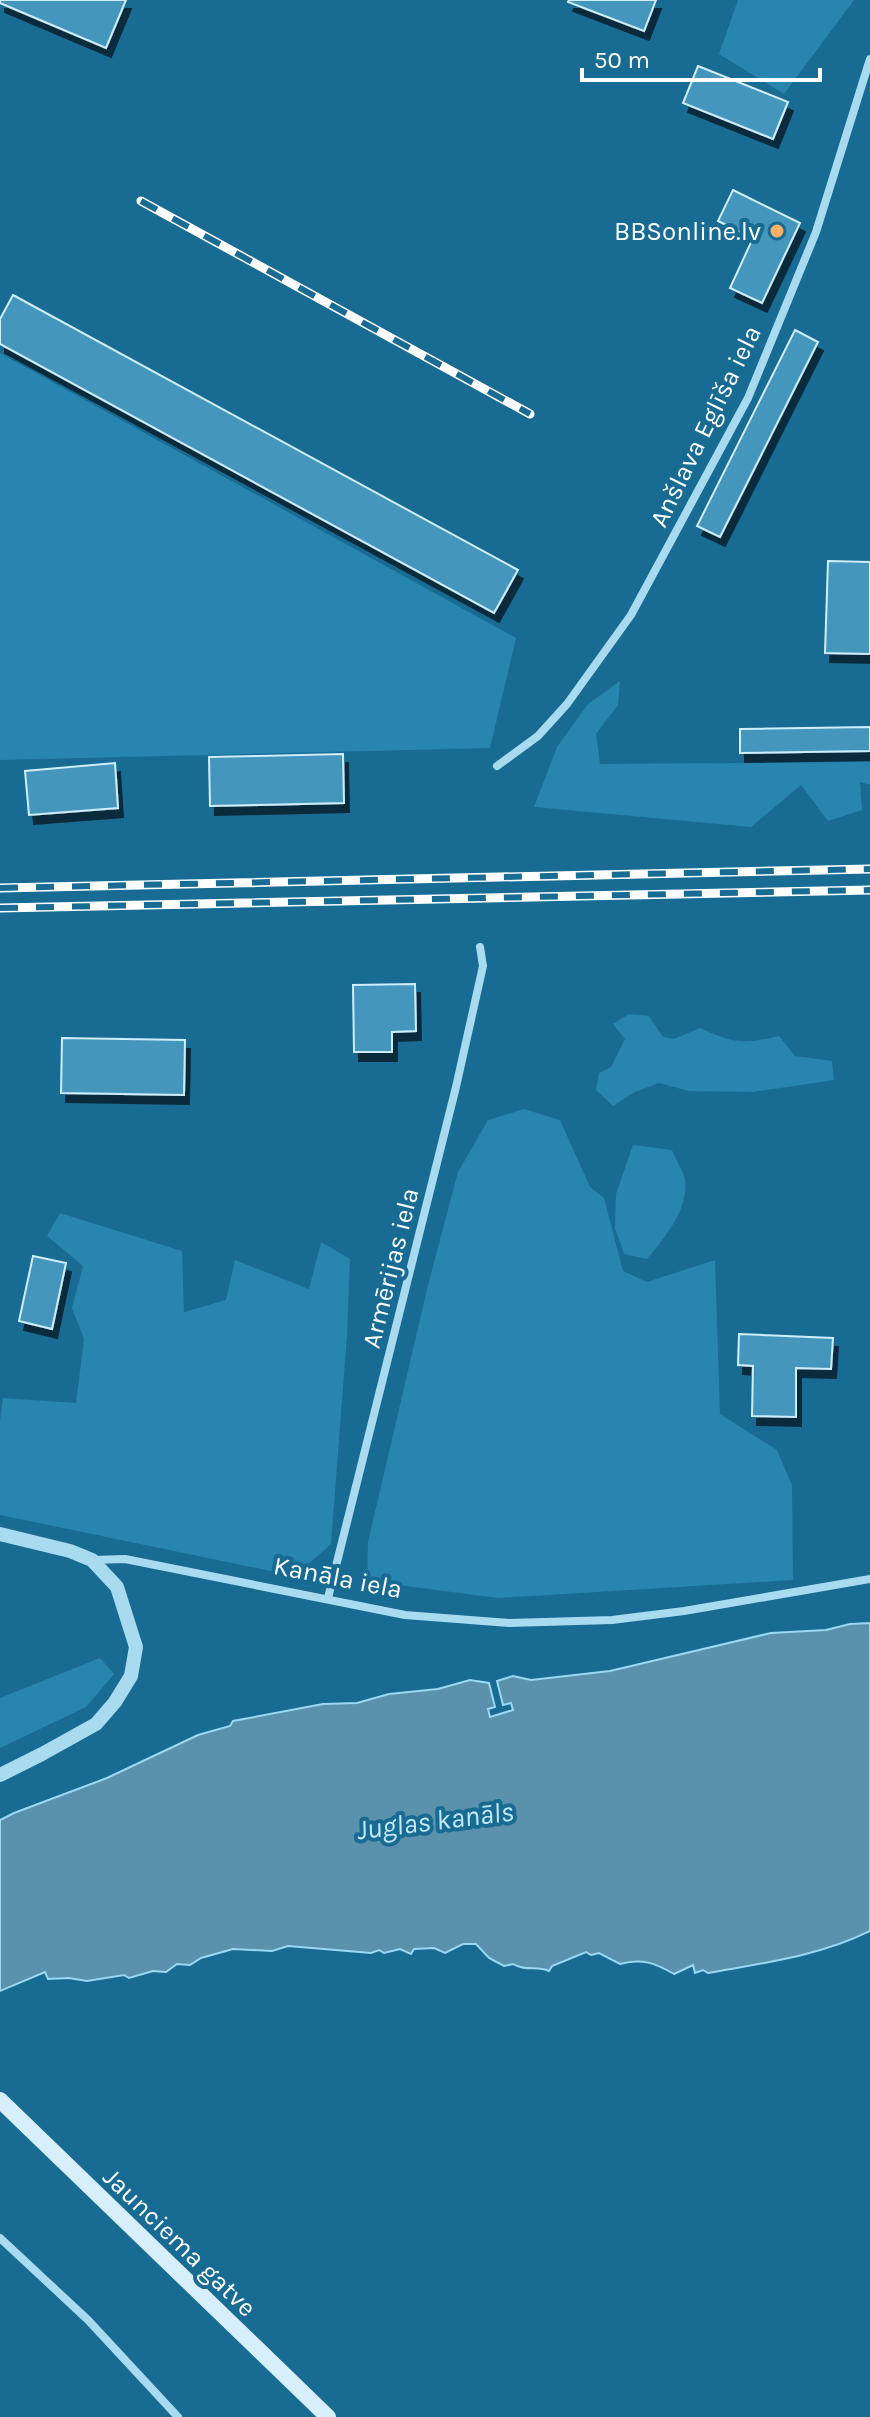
<svg xmlns="http://www.w3.org/2000/svg" width="870" height="2417" font-family="Karla,sans-serif">
	<style>
		.green { fill: #2885af }
		.water { fill: #5a91ac; stroke: #9bd8f2; stroke-width: 2 }
		.building { fill: #4596bc; stroke: #cfedfb; stroke-width: 2; filter: url(#shadow) }
		.lines { fill: none; stroke-linecap: round; stroke-linejoin: round }
		.minor { stroke: #a8daf0; stroke-width: 8 }
		.tertiary { stroke: #a8daf0; stroke-width: 14 }
		.secondary { stroke: #d6effb; stroke-width: 16 }
		.rail-casing { stroke: #fff; stroke-width: 9 }
		.rail { stroke: #186b93; stroke-width: 6; stroke-dasharray: 18; stroke-linecap: butt }
		.poi-dot { fill: #ffaf67; stroke: #186b93; stroke-width: 3 }
		.labels { text-anchor: middle; stroke-width: 8; stroke-linejoin: round; paint-order: stroke }
		.poi-label { font-size: 26px; fill: #fff; stroke: #186b93; text-anchor: end }
		.street-label { font-size: 26px; fill: #fff; stroke: #186b93 }
		.water-label { font-size: 28px; font-style: italic; fill: #c3e8f9; stroke: #186b93 }
	</style>
	<defs>
		<filter id="shadow"><feDropShadow dx="5" dy="9" stdDeviation="0" flood-color="#0009"/></filter>
	</defs>
	<rect width="100%" height="100%" fill="#186b93"/>
	<path class="green" d="M 738,0 L 854,0 L 784,94 L 719,54 Z
		M 0,353 L 516,638 L 490,748 L 0,760 Z
		M 620,681 L 618,705 L 596,734 L 600,764 L 870,762 L 870,785 L 860,782 L 862,810 L 828,821 L 801,785 L 751,827 L 534,807 L 557,747 L 588,704 Z
		M 629,1014 L 649,1016 L 663,1037 L 674,1039 L 700,1028 C 735,1044 742,1044 779,1036 L 795,1056 L 832,1061 L 834,1080 L 753,1092 L 689,1091 L 659,1083 L 635,1092 L 613,1106 L 596,1090 L 599,1073 L 611,1067 L 625,1039 L 613,1024 Z
		M 524,1109 L 560,1120 L 590,1187 L 604,1198 L 623,1271 L 647,1282 L 715,1260 L 720,1414 L 777,1450 L 792,1485 L 793,1580 L 498,1598 L 367,1581 L 368,1542 L 428,1285 L 458,1172 L 488,1120 Z
		M 633,1145 L 672,1150 C 675,1159 683,1170 685,1179 C 689,1210 664,1238 647,1259 L 624,1254 L 615,1228 L 616,1194 Z
		M 60,1213 L 182,1251 L 184,1312 L 226,1300 L 235,1260 L 309,1289 L 321,1242 L 350,1259 L 347,1335 L 331,1544 L 295,1576 L 0,1515 L 0,1421 L 3,1398 L 76,1403 L 84,1339 L 72,1308 L 83,1266 L 47,1236 Z
		M 100,1658 L 114,1674 L 86,1707 L 0,1748 L 0,1698 Z"/>
	<path class="water" d="M 870,1623 L 870,1931 C 820,1956 763,1963 708,1973 L 703,1970 L 695,1973 L 693,1965 L 674,1974 C 655,1963 642,1958 620,1964 L 599,1953 L 591,1955 L 586,1952 L 552,1966 L 549,1971 C 537,1965 526,1972 513,1964 L 504,1966 L 489,1958 L 476,1944 L 463,1944 L 445,1953 L 434,1948 L 414,1949 L 411,1954 L 400,1949 L 384,1953 L 379,1950 L 371,1953 L 288,1946 L 272,1951 L 233,1949 L 201,1958 L 190,1965 L 177,1964 L 166,1972 L 153,1971 L 129,1978 L 124,1975 L 87,1981 L 69,1978 L 48,1979 L 45,1972 L 0,1991 L 0,1820 L 14,1813 L 107,1778 L 198,1735 L 230,1726 L 233,1721 L 323,1704 L 357,1703 L 389,1694 L 438,1689 L 470,1680 L 489,1683 L 495,1707 L 488,1709 L 490,1717 L 513,1710 L 511,1703 L 503,1705 L 497,1681 L 513,1676 L 531,1680 L 610,1671 L 771,1633 L 826,1630 L 850,1624 Z"/>
	<path class="building" d="M 0,0 L 126,0 L 106,48 L 0,3 Z
		M 569,0 L 656,0 L 644,31 L 568,2 Z
		M 698,66 L 788,102 L 773,139 L 683,103 Z
		M 733,190 L 800,223 L 762,303 L 730,288 L 753,238 L 718,221 Z
		M 13,295 L 518,570 L 494,613 L 0,344 L 0,319 Z
		M 795,330 L 818,342 L 720,537 L 697,526 Z
		M 828,561 L 870,562 L 870,654 L 825,653 Z
		M 870,727 L 870,751 L 740,753 L 740,729 Z
		M 343,754 L 344,803 L 210,806 L 209,757 Z
		M 115,763 L 118,808 L 29,815 L 25,771 Z
		M 415,984 L 416,1031 L 392,1032 L 392,1052 L 354,1052 L 353,985 Z
		M 62,1038 L 185,1040 L 184,1095 L 61,1093 Z
		M 33,1256 L 66,1263 L 52,1329 L 19,1321 Z
		M 739,1334 L 833,1338 L 831,1369 L 796,1368 L 796,1417 L 752,1416 L 753,1366 L 738,1365 Z"/>
	<g class="lines">
		<path class="minor" d="M 497,766 L 538,736 L 567,704 L 631,615 L 748,398 L 816,232 L 870,59
			M 92,1560 L 125,1559 L 405,1615 L 509,1623 L 612,1620 L 684,1611 L 870,1579
			M 328,1598 L 456,1087 L 483,966 L 480,947
			M 0,2238 L 88,2320 L 178,2417"/>
		<path class="tertiary" d="M 0,1534 L 70,1551 L 92,1560 L 117,1587 L 136,1647 L 131,1676 L 115,1702 L 96,1724 L 42,1754 L 0,1775"/>
		<path class="secondary" d="M 0,2100 L 328,2417"/>
		<defs>
			<path id="rail" d="M 141,201 L 530,414
				M 0,888 L 870,869
				M 0,908 L 870,890"/>
		</defs>
		<use href="#rail" class="rail-casing"/>
		<use href="#rail" class="rail"/>
	</g>
	<circle class="poi-dot" cx="777" cy="231" r="8"/>
	<g class="labels">
		<g class="poi-label">
			<text x="761" y="240">BBSonline.lv</text>
		</g>
		<g class="street-label">
			<text transform="translate(705 426) rotate(-64)" y="9">Anšlava Eglīša iela</text>
			<text transform="translate(390 1268) rotate(-76)" y="9">Armērijas iela</text>
			<text transform="translate(338 1577) rotate(11)" y="9">Kanāla iela</text>
			<text transform="translate(180 2242) rotate(44)" y="9">Jaunciema gatve</text>
		</g>
		<g class="water-label">
			<text transform="translate(435 1820) rotate(-7)" y="10">Juglas kanāls</text>
		</g>
	</g>
	<path d="M582 68v12h238v-12" fill="none" stroke="#ffffff" stroke-width="4"/>
	<text x="594" y="68" font-size="24" fill="#ffffff" stroke="#186b93" stroke-width="6" paint-order="stroke">50 m</text>
</svg>
